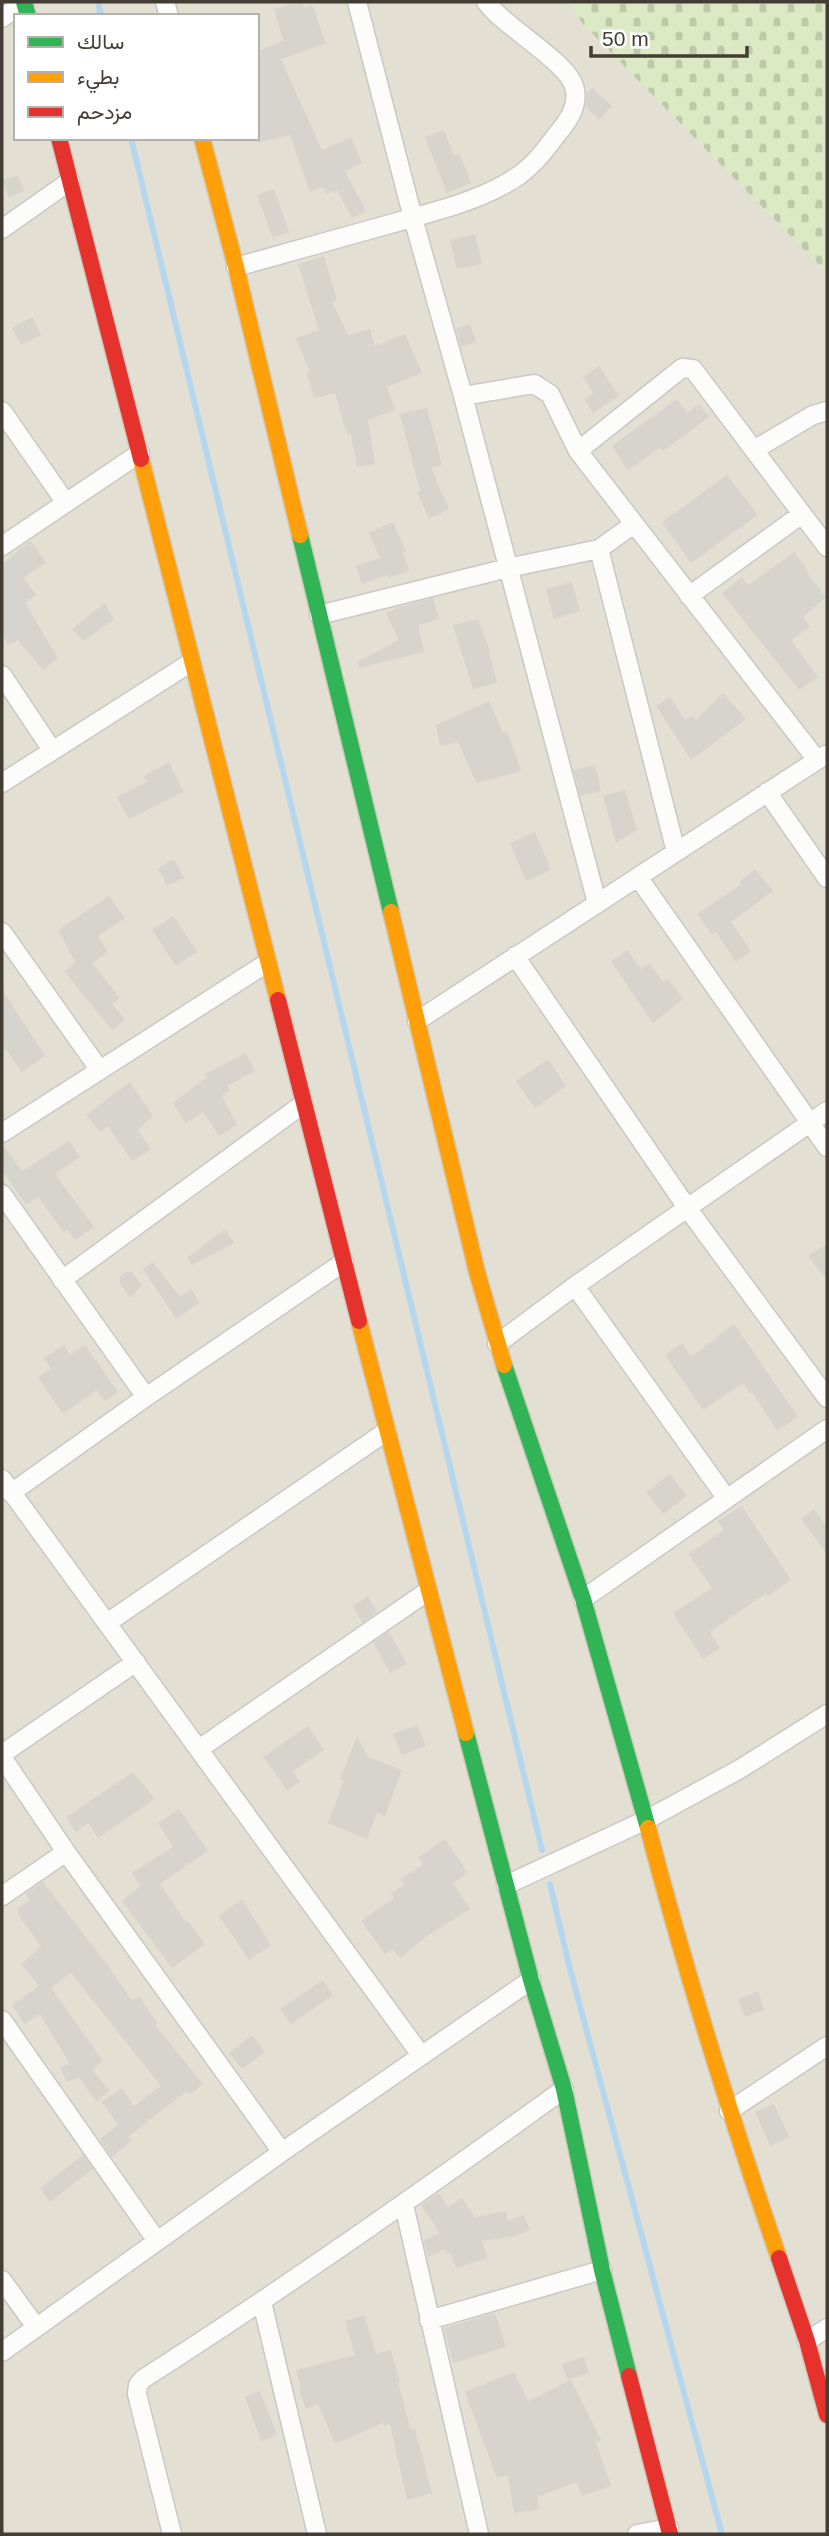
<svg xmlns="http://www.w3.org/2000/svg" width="829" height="2536" font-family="Arial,Vazirmatn,sans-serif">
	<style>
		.residential { fill: #e3dfd3; fill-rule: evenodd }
		.cemetery { fill: url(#cemetery-stones) }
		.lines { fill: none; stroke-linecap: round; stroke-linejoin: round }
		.stream { stroke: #b5d7ee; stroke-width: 6 }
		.building { fill: #d6d4cd }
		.street-casing { stroke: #cac8c2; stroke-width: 21 }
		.fast-casing { stroke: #cfcbbe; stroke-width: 19 }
		.slow-casing { stroke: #cfcbbe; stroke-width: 19 }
		.jam-casing { stroke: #cfcbbe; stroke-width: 19 }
		.street { stroke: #fcfcfb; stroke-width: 18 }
		.fast { stroke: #30b455; stroke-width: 16 }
		.slow { stroke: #ff9f0a; stroke-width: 16 }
		.jam { stroke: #e5322d; stroke-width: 16 }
	</style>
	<defs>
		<pattern id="cemetery-stones" width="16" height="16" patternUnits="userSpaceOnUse" patternTransform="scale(1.75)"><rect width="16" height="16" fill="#dbeac5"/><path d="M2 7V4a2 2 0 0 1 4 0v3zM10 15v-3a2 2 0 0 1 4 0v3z" fill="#bdcaaa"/></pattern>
	</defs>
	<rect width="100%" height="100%" fill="#eeede6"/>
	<path class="residential" d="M 2,2 L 827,2 L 827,2534 L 2,2534 ZM 16,16 L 257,16 L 257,138 L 16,138 Z"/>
	<path class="cemetery" d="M 570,2 L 827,2 L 827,273 L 582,23 Z"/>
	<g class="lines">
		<path class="stream" d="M 98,2 L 101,16
			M 131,138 L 542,1850
			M 550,1884 L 569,1965 L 722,2534"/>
	</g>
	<path class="building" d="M 302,2 L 304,8 L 312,5 L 326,43 L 281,59 L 322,150 L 351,137 L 362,163 L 345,171 L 366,211 L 352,218 L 337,190 L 327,194 L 323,187 L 310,192 L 290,135 L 257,143 L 257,52 L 283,40 L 274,9 Z
		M 592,88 L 612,106 L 599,120 L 586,107 L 587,93 Z
		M 444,130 L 454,156 L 459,153 L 471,183 L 447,193 L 425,137 Z
		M 18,175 L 24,191 L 9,197 L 2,181 Z
		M 274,189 L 289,232 L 273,238 L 257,195 Z
		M 475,234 L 482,264 L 457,269 L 450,240 Z
		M 324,256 L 337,300 L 332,302 L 348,335 L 370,329 L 375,346 L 405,334 L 422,373 L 387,387 L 395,410 L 368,420 L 375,464 L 357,467 L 351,434 L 347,435 L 335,393 L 314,398 L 307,374 L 310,373 L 296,338 L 319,330 L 298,264 Z
		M 32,317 L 41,335 L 21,345 L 12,328 Z
		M 470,324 L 476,342 L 461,347 L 456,329 Z
		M 599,366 L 619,396 L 593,413 L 584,399 L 593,393 L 583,377 Z
		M 677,399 L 687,413 L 699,404 L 709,417 L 663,451 L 660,448 L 628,470 L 612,446 Z
		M 427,408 L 442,465 L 431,468 L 449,509 L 429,519 L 417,492 L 420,491 L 400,414 Z
		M 727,475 L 758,515 L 691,563 L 662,522 Z
		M 393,522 L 406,551 L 403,552 L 409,571 L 388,578 L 387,575 L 362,584 L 356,566 L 380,558 L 369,533 Z
		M 30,541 L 46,562 L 23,578 L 36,595 L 25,603 L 58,658 L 43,670 L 18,640 L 8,645 L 2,635 L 2,564 Z
		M 794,552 L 808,571 L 806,572 L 826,597 L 803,617 L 810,627 L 791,640 L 818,677 L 799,690 L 722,593 L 742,577 L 748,585 Z
		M 572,582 L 580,611 L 554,619 L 546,589 Z
		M 433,598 L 439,619 L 418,625 L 424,652 L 359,668 L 357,662 L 399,640 L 386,613 L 399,607 Z
		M 105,603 L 114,620 L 83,641 L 72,629 Z
		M 478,619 L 490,652 L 489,653 L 497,683 L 473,689 L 453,625 Z
		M 723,693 L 746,719 L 691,760 L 656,706 L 670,697 L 685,720 L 693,715 L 696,720 Z
		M 489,701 L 503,733 L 507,731 L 521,771 L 476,783 L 458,742 L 440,746 L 436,725 Z
		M 169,762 L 184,792 L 129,819 L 117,797 L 147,782 L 144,776 Z
		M 595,765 L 601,791 L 580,796 L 574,770 Z
		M 625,790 L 637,830 L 616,843 L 603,796 Z
		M 535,832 L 551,870 L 526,881 L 510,843 Z
		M 174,859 L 184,878 L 167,886 L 158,868 Z
		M 755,869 L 773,891 L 731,922 L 751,951 L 736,962 L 716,932 L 712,935 L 697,914 L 741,885 L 739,882 Z
		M 109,896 L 125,918 L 98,936 L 108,953 L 92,963 L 120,998 L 112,1004 L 125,1020 L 112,1030 L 64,971 L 75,962 L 58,930 Z
		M 173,916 L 197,952 L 176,966 L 152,930 Z
		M 627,950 L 641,969 L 650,963 L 663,982 L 668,979 L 683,999 L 653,1023 L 611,962 Z
		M 2,989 L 45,1056 L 22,1072 L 2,1044 Z
		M 246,1053 L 255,1071 L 227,1086 L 230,1090 L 222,1096 L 237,1125 L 219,1136 L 203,1112 L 186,1123 L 173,1103 L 207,1077 L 205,1074 Z
		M 548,1059 L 566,1086 L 535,1108 L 516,1081 Z
		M 130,1082 L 153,1116 L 138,1130 L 151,1149 L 132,1161 L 108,1126 L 100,1132 L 86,1115 Z
		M 69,1141 L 80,1157 L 55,1174 L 94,1227 L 76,1240 L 67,1230 L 64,1233 L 38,1197 L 26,1205 L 2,1170 L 2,1144 L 22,1171 Z
		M 225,1229 L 234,1243 L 192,1265 L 187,1258 Z
		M 827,1244 L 827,1280 L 808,1256 Z
		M 153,1262 L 180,1297 L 191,1289 L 200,1302 L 176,1319 L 143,1269 Z
		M 126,1272 L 132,1272 L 142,1285 L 130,1298 L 120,1283 L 120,1277 Z
		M 734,1324 L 798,1417 L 777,1431 L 752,1392 L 750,1394 L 743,1383 L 703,1410 L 665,1355 L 682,1343 L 691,1357 Z
		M 64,1345 L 70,1355 L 85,1345 L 118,1392 L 105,1401 L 97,1390 L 63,1414 L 38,1377 L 51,1369 L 44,1358 Z
		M 670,1474 L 687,1496 L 663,1514 L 646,1492 Z
		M 742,1506 L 791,1580 L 768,1596 L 766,1593 L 710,1632 L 720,1648 L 703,1659 L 673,1613 L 712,1588 L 688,1554 L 724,1530 L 718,1521 Z
		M 814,1509 L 827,1526 L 827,1554 L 801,1519 Z
		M 368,1596 L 377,1612 L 362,1623 L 353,1606 Z
		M 389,1632 L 407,1664 L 390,1673 L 373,1642 Z
		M 417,1725 L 426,1746 L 402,1755 L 393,1734 Z
		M 308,1726 L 324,1750 L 293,1771 L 300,1782 L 287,1790 L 263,1757 Z
		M 357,1736 L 368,1757 L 402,1770 L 385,1816 L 377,1813 L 367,1839 L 328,1823 L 344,1781 L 340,1779 Z
		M 133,1772 L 155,1799 L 98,1838 L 88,1823 L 76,1832 L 66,1817 Z
		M 179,1809 L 208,1851 L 160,1884 L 186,1922 L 188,1921 L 205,1944 L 172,1968 L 122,1901 L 140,1886 L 132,1873 L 173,1847 L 158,1823 Z
		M 445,1839 L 468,1873 L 453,1883 L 470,1909 L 427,1936 L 400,1958 L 392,1949 L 385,1954 L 361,1921 L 394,1898 L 391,1893 L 404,1885 L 400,1879 L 423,1864 L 418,1857 Z
		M 43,1882 L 109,1967 L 132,2001 L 139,1996 L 158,2024 L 155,2025 L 203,2084 L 190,2095 L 187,2091 L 158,2113 L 128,2137 L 131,2141 L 112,2157 L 100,2139 L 118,2125 L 102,2102 L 122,2088 L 134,2106 L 161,2086 L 71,1973 L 51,1988 L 103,2061 L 92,2069 L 109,2091 L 96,2101 L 79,2077 L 67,2082 L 60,2068 L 69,2063 L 40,2014 L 25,2024 L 12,2005 L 39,1986 L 21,1964 L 41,1947 L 18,1914 L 18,1908 L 30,1900 L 25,1894 Z
		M 242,1899 L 271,1945 L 249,1960 L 219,1916 Z
		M 323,1980 L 333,1995 L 291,2024 L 280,2009 Z
		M 758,1991 L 764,2010 L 745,2017 L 738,1999 Z
		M 252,2035 L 265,2052 L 242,2069 L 229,2053 Z
		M 774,2104 L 789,2137 L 770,2146 L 755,2112 Z
		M 83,2155 L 93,2169 L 50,2202 L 40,2188 Z
		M 439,2193 L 448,2207 L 462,2198 L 475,2217 L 506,2211 L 508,2221 L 524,2215 L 530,2230 L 515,2236 L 482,2241 L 488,2258 L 456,2268 L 450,2252 L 447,2254 L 445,2249 L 428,2257 L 424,2240 L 440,2233 L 421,2205 Z
		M 495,2313 L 506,2347 L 453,2363 L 444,2328 Z
		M 364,2315 L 376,2354 L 391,2350 L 400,2382 L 398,2383 L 411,2430 L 415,2429 L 432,2493 L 407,2500 L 390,2424 L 384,2426 L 383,2423 L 335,2444 L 318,2404 L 306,2409 L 299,2390 L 301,2389 L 296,2370 L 355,2355 L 345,2321 Z
		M 584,2357 L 589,2373 L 567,2380 L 562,2364 Z
		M 514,2372 L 528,2401 L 571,2380 L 601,2440 L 596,2442 L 611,2486 L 582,2496 L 577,2482 L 537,2497 L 539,2509 L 514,2513 L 508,2475 L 497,2478 L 465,2392 Z
		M 260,2391 L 277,2435 L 261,2441 L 245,2397 Z"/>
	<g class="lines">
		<defs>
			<path id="street" d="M 165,2 L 169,16
				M 357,2 L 413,218 L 463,396 L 597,903
				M 2,18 L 24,2
				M 2,229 L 70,181
				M 236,267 C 287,253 339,238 390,224 C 432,212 482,201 518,176 C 535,164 546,149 558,133 C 568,121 578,107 575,90 C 571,63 505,28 486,2
				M 463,396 L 534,384 L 550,394 L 578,451 L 817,760
				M 2,411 L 66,503
				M 754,450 L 813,415 L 827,411
				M 578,451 L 682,368 L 693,369 L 827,547
				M 2,546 L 140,453
				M 599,549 L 676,852
				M 689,596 L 802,514
				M 319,615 L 508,568 L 599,549 L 634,524
				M 2,675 L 52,750
				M 2,783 L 190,663
				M 767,792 L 827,878
				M 638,877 L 827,1147
				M 2,932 L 99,1069
				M 515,956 L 688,1209 L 827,1398
				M 417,1021 L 825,755
				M 2,1133 L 267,963
				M 2,1194 L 146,1397
				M 62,1280 L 303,1104
				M 575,1286 L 727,1499
				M 497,1344 L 575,1286 L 827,1111
				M 2,1479 L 421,2055
				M 11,1493 L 146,1397 L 344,1262
				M 583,1599 L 827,1429
				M 107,1623 L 387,1431
				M 199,1749 L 428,1591
				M 2,1754 L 136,1662
				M 2,1757 L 66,1852 L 282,2152
				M 506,1885 L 646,1820 L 740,1769 L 827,1714
				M 2,1896 L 66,1852
				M 2,2020 L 157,2241
				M 729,2111 L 827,2046
				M 404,2205 L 479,2534
				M 2,2280 L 36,2327
				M 262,2302 L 317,2534
				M 429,2320 L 602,2270
				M 807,2341 L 827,2328
				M 2,2352 L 282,2152 L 531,1980
				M 172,2534 L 137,2394 L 138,2385 L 143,2379 C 287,2287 426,2189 564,2089
				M 637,2534 L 669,2528"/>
			<path id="fast" d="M 24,2 L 28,16
				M 300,535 L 391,912
				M 504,1365 L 583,1599 L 648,1828
				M 466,1733 L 531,1980 L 564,2089 L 602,2270 L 629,2376"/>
			<path id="slow" d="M 202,138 L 236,267 L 300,535
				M 141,459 L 278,1000
				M 391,912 L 477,1272 L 504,1365
				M 359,1321 L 466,1733
				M 648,1828 C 686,1973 730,2115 779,2258"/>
			<path id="jam" d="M 59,138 L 141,459
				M 278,1000 L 359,1321
				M 779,2258 L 807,2341 L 827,2415
				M 629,2376 L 670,2534"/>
		</defs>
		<use href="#street" class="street-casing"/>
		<use href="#fast" class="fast-casing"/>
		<use href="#slow" class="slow-casing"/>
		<use href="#jam" class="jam-casing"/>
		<use href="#street" class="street"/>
		<use href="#fast" class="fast"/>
		<use href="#slow" class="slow"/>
		<use href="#jam" class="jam"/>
	</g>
	<rect width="829" height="2536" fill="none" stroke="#433d33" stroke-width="7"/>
	<rect x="14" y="14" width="245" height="126" fill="#ffffff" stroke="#b4b1ad" stroke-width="2"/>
	<rect x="28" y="37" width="35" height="10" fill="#30b455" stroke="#b4b1ad" stroke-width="2"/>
	<text x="77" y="49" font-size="21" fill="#433d33">سالك</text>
	<rect x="28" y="72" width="35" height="10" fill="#ff9f0a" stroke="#b4b1ad" stroke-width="2"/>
	<text x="77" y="84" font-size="21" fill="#433d33">بطيء</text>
	<rect x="28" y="107" width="35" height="10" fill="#e5322d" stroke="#b4b1ad" stroke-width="2"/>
	<text x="77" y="119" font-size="21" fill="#433d33">مزدحم</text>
	<path d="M591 46v10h156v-10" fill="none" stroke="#433d33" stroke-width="3.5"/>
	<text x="602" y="46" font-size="21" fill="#433d33" stroke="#ffffff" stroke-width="5" paint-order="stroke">50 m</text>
</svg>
